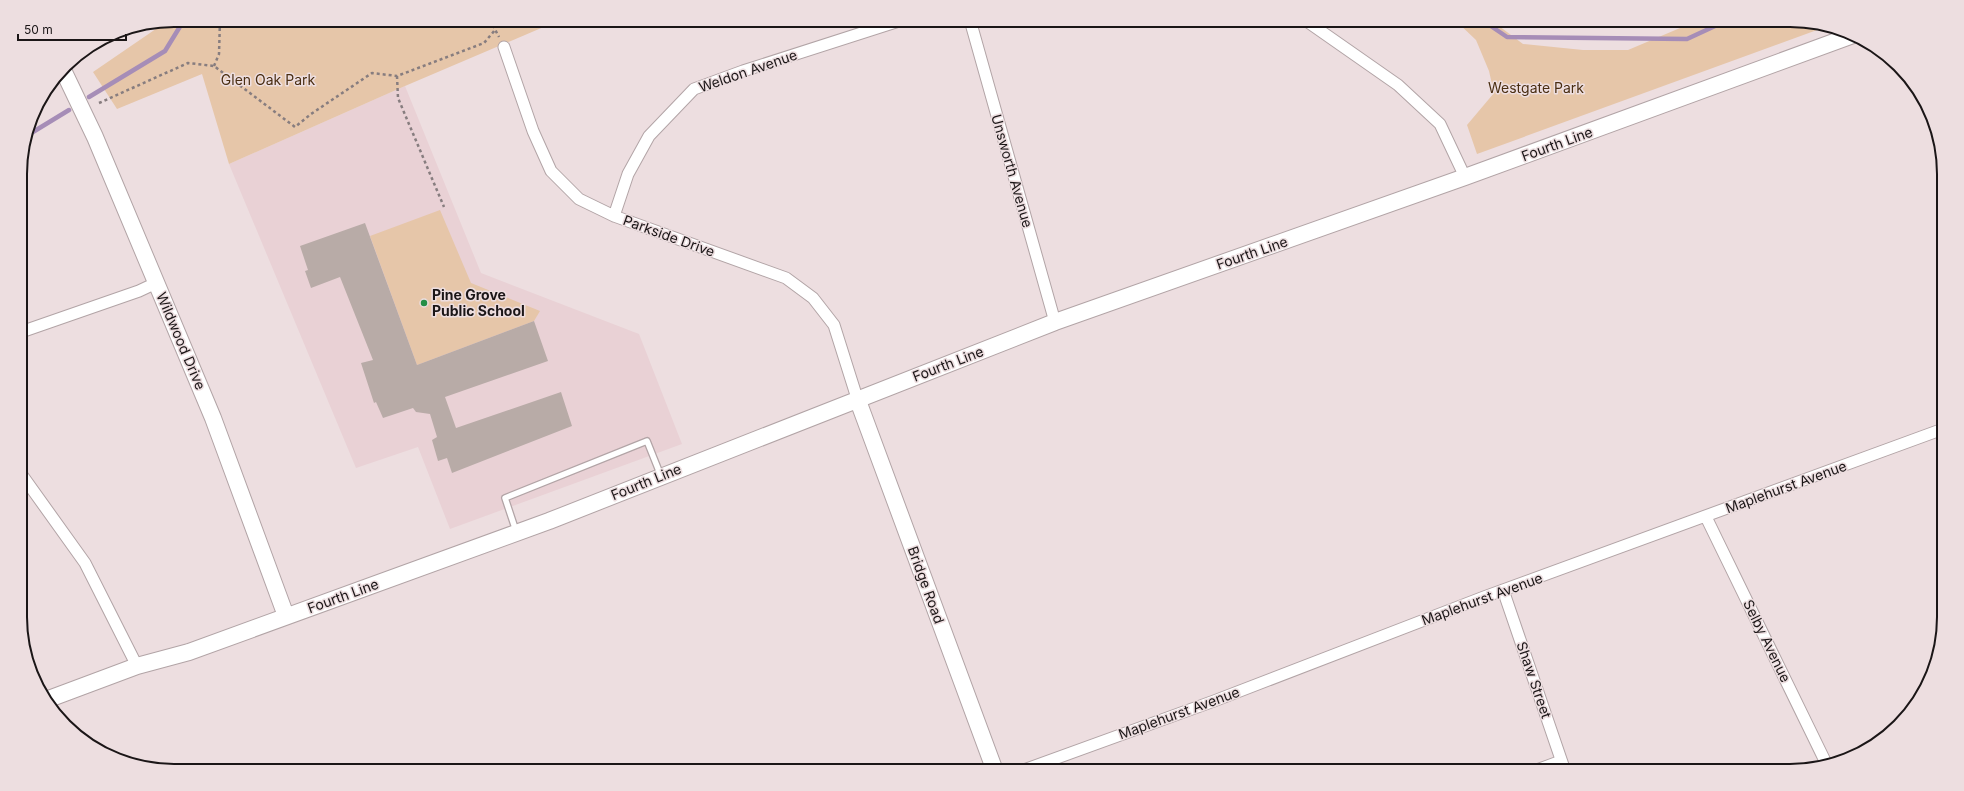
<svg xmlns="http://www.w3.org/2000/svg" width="1964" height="791" font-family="Inter,sans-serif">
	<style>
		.built { fill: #e9d1d5 }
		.park { fill: #e6c6a9 }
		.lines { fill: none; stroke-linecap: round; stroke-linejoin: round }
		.stream { stroke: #a68db7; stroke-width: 4.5 }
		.building { fill: #b8aba7 }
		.lane-casing { stroke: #b2a4a6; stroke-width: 8 }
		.street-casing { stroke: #b2a4a6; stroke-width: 13 }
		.secondary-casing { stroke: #b2a4a6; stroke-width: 18 }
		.path { stroke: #877d7f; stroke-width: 2.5; stroke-dasharray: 3 3; stroke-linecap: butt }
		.lane { stroke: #fff; stroke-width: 5.5 }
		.street { stroke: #fff; stroke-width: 11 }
		.secondary { stroke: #fff; stroke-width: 16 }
		.poi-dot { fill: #248f47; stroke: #eddee0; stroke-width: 1.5 }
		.labels { text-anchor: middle; stroke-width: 3; stroke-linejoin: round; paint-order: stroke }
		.street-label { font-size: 14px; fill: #1b1617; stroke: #eddee0 }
		.park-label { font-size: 14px; fill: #4a2e12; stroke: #eddee0 }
		.poi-label { font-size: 14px; font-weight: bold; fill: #1b1617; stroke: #eddee0; text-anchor: start }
		.rim { fill: none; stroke: #1b1617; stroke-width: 2 }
	</style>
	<rect width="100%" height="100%" fill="#eddee0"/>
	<path class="built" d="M 405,86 L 481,273 L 639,334 L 682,444 L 450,529 L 418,447 L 356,468 L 229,164 Z"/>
	<path class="park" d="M 174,20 L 560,20 L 405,86 L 229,164 L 202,74 L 117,109 L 93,72 L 166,22 Z
		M 1455,20 L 1491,20 L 1523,44 L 1583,50 L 1628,50 L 1699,20 L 1790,20 L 1828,26 L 1477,154 L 1467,125 L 1494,93 L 1489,71 L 1476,40 Z
		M 440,210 L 471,283 L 540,311 L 534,321 L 417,365 L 370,236 Z"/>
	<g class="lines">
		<path class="stream" d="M 1482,20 L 1507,37 L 1687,39 L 1728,20
			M 89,97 L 165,51 L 184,20
			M 28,135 L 69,110"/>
	</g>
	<path class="building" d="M 365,223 L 417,365 L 534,321 L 548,361 L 445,397 L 456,428 L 561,392 L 572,426 L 452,473 L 447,458 L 438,461 L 432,440 L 437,437 L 430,414 L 416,412 L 413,408 L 383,418 L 376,402 L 374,403 L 361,363 L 373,360 L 340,277 L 311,288 L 305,271 L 308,270 L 300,246 Z"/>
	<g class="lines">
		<defs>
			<path id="lane" d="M 516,531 L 505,498 L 647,441 L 661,476"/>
			<path id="street" d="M 970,20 L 1055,322
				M 1305,20 L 1398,85 L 1440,124 L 1465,177
				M 504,47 L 533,131 L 551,171 L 579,199 L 614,216 L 786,278 L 813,298 L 834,325 L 857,398
				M 614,216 L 628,174 L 649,136 L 694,89 L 743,71 L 902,20
				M 21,332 L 139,291 L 156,283
				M 22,475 L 85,563 L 137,666
				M 1706,517 L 1827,765
				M 1503,590 L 1565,771
				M 1021,771 L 1214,701 L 1484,597 L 1943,429
				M 1534,771 L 1561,761"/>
			<path id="secondary" d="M 63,70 L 95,137 L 213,418 L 286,616
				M 857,398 L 995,771
				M 46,700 L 137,666 L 189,652 L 549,521 L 1055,322 L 1465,177 L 1853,35"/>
		</defs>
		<use href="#lane" class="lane-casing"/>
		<use href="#street" class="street-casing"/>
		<use href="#secondary" class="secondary-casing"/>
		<path class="path" d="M 490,20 L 499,37
			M 214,66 L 219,54 L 220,20
			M 397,76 L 398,98 L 444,207
			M 99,103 L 188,63 L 214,66 L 295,127 L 311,114 L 372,73 L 397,76 L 484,43 L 495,30"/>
		<use href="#lane" class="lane"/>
		<use href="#street" class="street"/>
		<use href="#secondary" class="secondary"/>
	</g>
	<circle class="poi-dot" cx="424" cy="303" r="4"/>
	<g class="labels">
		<g class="street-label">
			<text transform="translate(748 71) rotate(-19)" y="5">Weldon Avenue</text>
			<text transform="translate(1557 144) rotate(-20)" y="5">Fourth Line</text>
			<text transform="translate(1012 171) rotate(74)" y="5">Unsworth Avenue</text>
			<text transform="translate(669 236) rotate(20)" y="5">Parkside Drive</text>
			<text transform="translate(1252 253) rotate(-19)" y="5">Fourth Line</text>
			<text transform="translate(181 341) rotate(67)" y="5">Wildwood Drive</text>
			<text transform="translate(948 364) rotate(-21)" y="5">Fourth Line</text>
			<text transform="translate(646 482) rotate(-22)" y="5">Fourth Line</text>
			<text transform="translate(1786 487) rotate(-20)" y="5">Maplehurst Avenue</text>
			<text transform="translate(926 585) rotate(70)" y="5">Bridge Road</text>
			<text transform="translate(343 596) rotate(-20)" y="5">Fourth Line</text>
			<text transform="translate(1482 599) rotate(-20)" y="5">Maplehurst Avenue</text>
			<text transform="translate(1767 641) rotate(64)" y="5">Selby Avenue</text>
			<text transform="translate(1534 680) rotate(71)" y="5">Shaw Street</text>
			<text transform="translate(1179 713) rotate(-20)" y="5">Maplehurst Avenue</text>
		</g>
		<g class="park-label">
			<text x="268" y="85">Glen Oak Park</text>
			<text x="1536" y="93">Westgate Park</text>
		</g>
		<g class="poi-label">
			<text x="432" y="300">Pine Grove<tspan x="432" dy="16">Public School</tspan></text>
		</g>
	</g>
	<path d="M0 0H1964V791H0ZM174 27H1790A147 147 0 0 1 1937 174V617A147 147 0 0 1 1790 764H174A147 147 0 0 1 27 617V174A147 147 0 0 1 174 27Z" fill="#eddee0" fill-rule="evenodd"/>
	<path class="rim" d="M174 27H1790A147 147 0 0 1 1937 174V617A147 147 0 0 1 1790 764H174A147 147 0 0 1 27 617V174A147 147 0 0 1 174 27Z"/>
	<path d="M18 34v6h108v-6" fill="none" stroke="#1b1617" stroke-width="2"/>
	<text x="24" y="34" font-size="12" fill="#1b1617" stroke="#eddee0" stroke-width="3" paint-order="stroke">50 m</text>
</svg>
